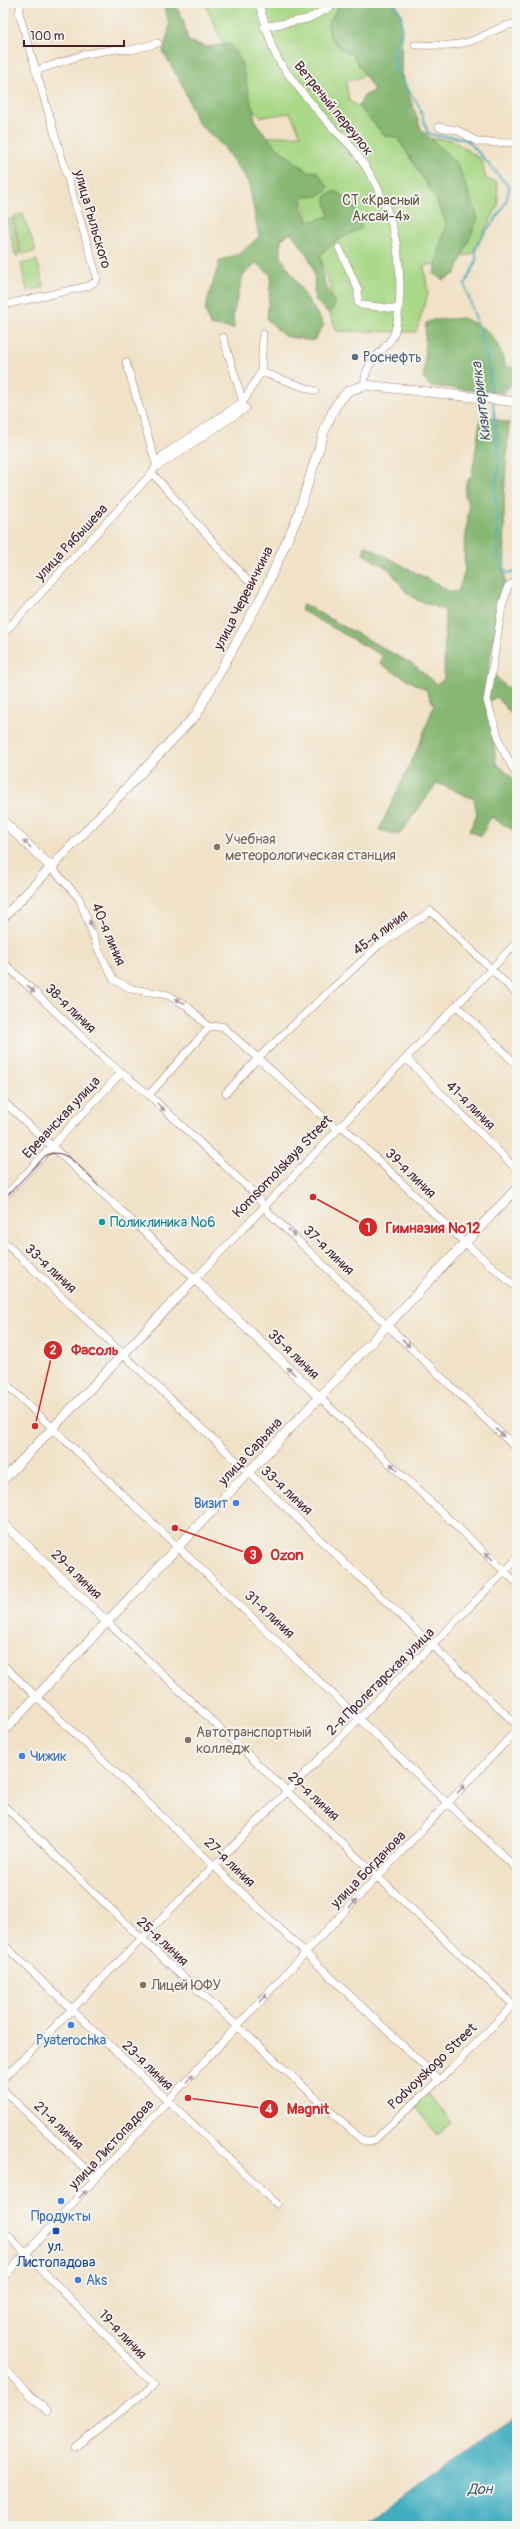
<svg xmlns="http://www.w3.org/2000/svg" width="520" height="2529" font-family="Pangolin,sans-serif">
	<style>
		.green { fill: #a9d886; stroke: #7a7c58 }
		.forest { fill: #86b873; stroke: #686c4f }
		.water { fill: #41adc0; stroke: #466676 }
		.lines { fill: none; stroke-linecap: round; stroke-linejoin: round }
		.stream { stroke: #41adc0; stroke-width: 2 }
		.street-casing { stroke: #9e8079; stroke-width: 8 }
		.secondary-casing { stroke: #9e8079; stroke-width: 10 }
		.street { stroke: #fff; stroke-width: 7 }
		.secondary { stroke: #fff; stroke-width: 9 }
		.tram { stroke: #4a1f2b; stroke-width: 1 }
		.oneway { fill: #ae9aa0 }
		.service-dot { fill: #5c6f8a; stroke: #f6f6f2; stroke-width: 1.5 }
		.education-dot { fill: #8d6e63; stroke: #f6f6f2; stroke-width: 1.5 }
		.culture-dot { fill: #0f9aa8; stroke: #f6f6f2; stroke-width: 1.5 }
		.shop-dot { fill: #3f7fe0; stroke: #f6f6f2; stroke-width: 1.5 }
		.transit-dot { fill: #1a4fb4; stroke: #f6f6f2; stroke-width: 1.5 }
		.labels { text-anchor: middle; stroke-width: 3.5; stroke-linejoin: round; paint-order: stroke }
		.street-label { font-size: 14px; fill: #4a1f2b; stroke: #f6f6f2 }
		.park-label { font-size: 14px; fill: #624d42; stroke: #f6f6f2 }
		.service-label { font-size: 14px; fill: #4e5e75; stroke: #f6f6f2; text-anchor: start }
		.education-label { font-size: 14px; fill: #785e54; stroke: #f6f6f2; text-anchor: start }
		.culture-label { font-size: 14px; fill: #0d838f; stroke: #f6f6f2; text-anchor: start }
		.shop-label { font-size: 14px; fill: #366cbe; stroke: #f6f6f2; text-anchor: start }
		.transit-label { font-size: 14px; fill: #164399; stroke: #f6f6f2 }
		.water-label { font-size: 15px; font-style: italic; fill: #465867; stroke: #f6f6f2 }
		.leader { fill: none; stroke: #d62828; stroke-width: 1.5 }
		.callout-dot { fill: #d62828; stroke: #f6f6f2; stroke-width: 1.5 }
		.mark-label { font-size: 12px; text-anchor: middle; font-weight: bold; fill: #fff }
		.callout-label { font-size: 15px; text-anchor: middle; font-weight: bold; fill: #d62828; stroke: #f6f6f2; stroke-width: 3.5; stroke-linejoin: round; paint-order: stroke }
	</style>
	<rect width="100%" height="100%" fill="#f6f6f2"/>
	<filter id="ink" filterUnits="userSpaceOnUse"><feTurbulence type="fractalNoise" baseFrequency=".025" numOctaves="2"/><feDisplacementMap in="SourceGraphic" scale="8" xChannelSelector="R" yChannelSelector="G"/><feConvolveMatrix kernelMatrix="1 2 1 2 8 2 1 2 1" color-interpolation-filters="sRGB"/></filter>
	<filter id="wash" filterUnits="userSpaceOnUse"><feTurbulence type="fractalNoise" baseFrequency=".012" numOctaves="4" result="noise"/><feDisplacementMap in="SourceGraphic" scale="16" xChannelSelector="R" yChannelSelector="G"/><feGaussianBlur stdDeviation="0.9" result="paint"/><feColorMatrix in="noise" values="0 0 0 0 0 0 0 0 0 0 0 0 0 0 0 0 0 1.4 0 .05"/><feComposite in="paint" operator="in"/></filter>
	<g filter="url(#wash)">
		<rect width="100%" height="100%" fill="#f1e2c7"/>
		<path class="green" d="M 205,3 L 337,3 L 350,47 L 367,75 L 346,82 L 349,101 L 364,110 L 385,136 L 452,140 L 482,160 L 486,179 L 497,182 L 498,206 L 472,254 L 424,266 L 428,294 L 416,332 L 337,331 L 324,298 L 332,292 L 288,158 L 274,160 L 267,137 L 301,135 L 290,113 L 261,117 L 248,104 Z
			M 23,214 L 36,251 L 22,254 L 13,217 Z
			M 12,219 L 20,254 L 16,256 L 7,220 Z
			M 37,260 L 44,287 L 27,291 L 21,264 Z
			M 428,2093 L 452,2124 L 437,2135 L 413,2104 Z"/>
		<path class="forest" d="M 163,3 L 174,3 L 183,19 L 188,41 L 207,47 L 230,44 L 241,61 L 256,123 L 275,146 L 308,172 L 316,171 L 328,187 L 326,191 L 317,196 L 303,197 L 301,206 L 308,222 L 329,216 L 325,197 L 334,191 C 352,200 357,209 362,228 L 338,240 L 320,255 L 324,281 L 335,305 L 330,314 C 306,295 317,297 314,274 C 312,258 300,244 291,233 L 281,239 L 281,257 L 324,325 L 313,341 L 284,336 L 267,319 L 271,275 L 256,263 L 243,275 L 233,315 L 234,329 L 210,325 L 205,309 L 220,260 L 240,254 L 259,237 L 249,184 L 223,146 L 197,122 L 182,84 L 163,52 L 170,25 Z
			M 335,3 L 394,3 L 402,20 L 401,73 L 421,129 L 458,165 L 478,218 L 455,274 L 443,280 L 434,274 L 446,223 L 436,199 L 397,137 L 385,136 L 359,107 L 363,97 L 374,90 L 352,54 L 342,50 L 330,37 L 328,24 L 337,9 Z
			M 462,318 C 490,328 497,338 506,367 L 517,368 L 516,380 L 503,393 L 430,386 L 423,378 C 426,360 424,342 426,323 L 433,320 Z
			M 481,415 L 509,423 L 504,497 L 505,582 L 488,668 L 506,687 L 517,689 L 517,720 L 496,697 L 489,702 L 496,763 L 517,782 L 517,832 L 491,817 L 481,836 L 469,831 L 477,814 L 474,799 L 437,783 L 399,835 L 379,830 L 420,743 L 434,705 L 426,690 L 380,664 L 383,656 L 301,610 L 303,604 L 414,665 L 437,684 L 444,680 L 445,610 L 417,600 L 406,592 L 390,570 L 363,554 L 365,545 L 449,591 L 458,592 L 465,570 L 464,552 L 469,507 L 465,495 L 466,483 L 472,475 Z"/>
		<path class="water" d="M 517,2417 L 517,2526 L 358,2526 Z"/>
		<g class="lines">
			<path class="stream" d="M 395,3 L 401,14 L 402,28 L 395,48 L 395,70 L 419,106 L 428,133 C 441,139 455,134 468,141 L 509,187 C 507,214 485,226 476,248 C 474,252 477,256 476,260 C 474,268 468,277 465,285 C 476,322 491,358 492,397
				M 493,401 L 499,463 L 495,492 L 498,527 L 497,548 L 501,568 L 505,573 L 517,571"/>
		</g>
	</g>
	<g filter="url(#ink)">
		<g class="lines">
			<defs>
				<path id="street" d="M 258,3 C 267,24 269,48 283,67 C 298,88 315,108 331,126 C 339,135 349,143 356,153 C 377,180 395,221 398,256 C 401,278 401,312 394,334 C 388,350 362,361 365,385
					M 264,27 L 307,19 L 331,7
					M 415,45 C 433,45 450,47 468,42 C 485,37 496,27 517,23
					M 35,71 L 85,54 L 117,49 L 131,50 L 158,43
					M 439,127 L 457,130 L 478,142 L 517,143
					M 339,248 L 358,289 L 358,303 L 362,305 L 397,309
					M 3,305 L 89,286 L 96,281 L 97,277 L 19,13 L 21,3
					M 223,337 L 243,402
					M 126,362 L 157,467 L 246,408
					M 261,372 L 263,334
					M 152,473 L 247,580
					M 517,581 L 508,586 L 502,607 L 487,701 L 502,748 L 517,776
					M 3,634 L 152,473 L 162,456 L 243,402 L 261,372 L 315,391
					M 51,867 L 79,898 L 99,951 L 114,980 L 132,989 L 168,995 L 187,1006 L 209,1027
					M 3,962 L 106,1060 L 149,1095 L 256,1195 L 269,1213 L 517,1449
					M 457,1006 L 517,1065
					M 406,1058 L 517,1170
					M 226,1093 L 259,1057 L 379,945 L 431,911 L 517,994
					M 149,1095 L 209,1027 L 222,1026 L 337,1129
					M 3,1101 L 195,1279 L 517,942
					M 341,1125 L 464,1242 L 517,1288
					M 3,1198 L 122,1072
					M 3,1241 L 517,1725
					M 3,1381 L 517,1869
					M 319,1397 L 517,1583
					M 107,1622 L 517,2008
					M 3,1665 L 438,2079
					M 3,1805 L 141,1938 L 362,2140 L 368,2142 L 373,2141 L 453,2067 L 517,2001
					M 3,1944 L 277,2204
					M 3,2079 L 517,1559
					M 3,2090 L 96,2179
					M 3,2230 L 154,2385 L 75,2447
					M 3,2278 L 306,1952 L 517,1730
					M 3,2368 L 47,2411"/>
				<path id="secondary" d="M 3,821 L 51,867
					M 3,918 L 196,715 L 263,594 L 297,518 L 326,426 L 336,405 L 348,391 L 365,385 L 517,402
					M 3,1480 L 195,1279 L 319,1397
					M 3,1523 L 107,1622
					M 3,1732 L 517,1188"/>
			</defs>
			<use href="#street" class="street-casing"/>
			<use href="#secondary" class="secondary-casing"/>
			<use href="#street" class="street"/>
			<use href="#secondary" class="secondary"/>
			<path class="tram" d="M 3,1200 L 45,1156 C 65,1144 85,1173 98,1186"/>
		</g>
		<defs><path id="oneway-solid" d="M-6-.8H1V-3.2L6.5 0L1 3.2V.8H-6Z"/></defs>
		<g class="oneway">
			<use href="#oneway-solid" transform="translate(27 844) rotate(-136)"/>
			<use href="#oneway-solid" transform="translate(91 925) rotate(-109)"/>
			<use href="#oneway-solid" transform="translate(31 989) rotate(44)"/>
			<use href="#oneway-solid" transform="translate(180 1001) rotate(-150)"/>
			<use href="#oneway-solid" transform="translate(161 1107) rotate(43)"/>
			<use href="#oneway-solid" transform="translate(292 1233) rotate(42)"/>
			<use href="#oneway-solid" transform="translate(406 1343) rotate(44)"/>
			<use href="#oneway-solid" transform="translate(291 1371) rotate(-136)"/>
			<use href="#oneway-solid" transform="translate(500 1433) rotate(44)"/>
			<use href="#oneway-solid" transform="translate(394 1467) rotate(-137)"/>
			<use href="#oneway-solid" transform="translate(489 1556) rotate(-137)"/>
			<use href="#oneway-solid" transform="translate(461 1789) rotate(-47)"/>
			<use href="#oneway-solid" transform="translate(353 1904) rotate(-46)"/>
			<use href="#oneway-solid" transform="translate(263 1998) rotate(-47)"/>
			<use href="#oneway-solid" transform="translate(190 2078) rotate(-48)"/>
			<use href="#oneway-solid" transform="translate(83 2194) rotate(-46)"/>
		</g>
	</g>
	<circle class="service-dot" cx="355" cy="357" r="4"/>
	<g class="education-dot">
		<circle cx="217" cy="847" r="4"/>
		<circle cx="188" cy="1740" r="4"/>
		<circle cx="143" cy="1985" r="4"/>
	</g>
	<circle class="culture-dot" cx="102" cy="1222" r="4"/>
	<g class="shop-dot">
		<circle cx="236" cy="1503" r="4"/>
		<circle cx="22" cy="1756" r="4"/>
		<circle cx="71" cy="2025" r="4"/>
		<circle cx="61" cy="2201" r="4"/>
		<circle cx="78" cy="2280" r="4"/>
	</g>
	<rect class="transit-dot" x="52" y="2227" width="8" height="8" rx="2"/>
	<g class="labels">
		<g class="street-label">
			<text transform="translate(334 108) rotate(51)" y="5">Ветреный переулок</text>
			<text transform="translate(93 219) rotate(74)" y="5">улица Рыльского</text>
			<text transform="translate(71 542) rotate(-47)" y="5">улица Рябышева</text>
			<text transform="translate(243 598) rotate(-63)" y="5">улица Черевичкина</text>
			<text transform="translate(380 932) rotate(-37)" y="5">45-я линия</text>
			<text transform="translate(109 934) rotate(67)" y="5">40-я линия</text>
			<text transform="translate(71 1008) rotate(44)" y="5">38-я линия</text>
			<text transform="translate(471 1105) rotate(45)" y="5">41-я линия</text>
			<text transform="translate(61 1117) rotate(-47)" y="5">Ереванская улица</text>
			<text transform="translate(282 1166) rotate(-46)" y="5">Komsomolskaya Street</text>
			<text transform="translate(411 1173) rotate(44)" y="5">39-я линия</text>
			<text transform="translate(329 1250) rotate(44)" y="5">37-я линия</text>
			<text transform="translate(51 1268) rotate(43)" y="5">33-я линия</text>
			<text transform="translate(294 1354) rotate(44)" y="5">35-я линия</text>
			<text transform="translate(250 1451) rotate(-47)" y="5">улица Сарьяна</text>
			<text transform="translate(287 1490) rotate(43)" y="5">33-я линия</text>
			<text transform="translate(77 1574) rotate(44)" y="5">29-я линия</text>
			<text transform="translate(270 1614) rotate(43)" y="5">31-я линия</text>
			<text transform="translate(380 1681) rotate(-45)" y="5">2-я Пролетарская улица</text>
			<text transform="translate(314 1796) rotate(43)" y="5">29-я линия</text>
			<text transform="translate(230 1862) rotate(44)" y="5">27-я линия</text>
			<text transform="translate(368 1869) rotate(-46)" y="5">улица Богданова</text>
			<text transform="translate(163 1941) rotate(43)" y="5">25-я линия</text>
			<text transform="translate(148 2065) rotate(44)" y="5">23-я линия</text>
			<text transform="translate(432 2066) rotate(-44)" y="5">Podvoyskogo Street</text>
			<text transform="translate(59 2125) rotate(44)" y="5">21-я линия</text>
			<text transform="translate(111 2144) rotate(-47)" y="5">улица Листопадова</text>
			<text transform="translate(123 2334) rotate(46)" y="5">19-я линия</text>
		</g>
		<g class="park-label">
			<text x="381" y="205">СТ «Красный<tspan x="381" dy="16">Аксай-4»</tspan></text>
		</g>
		<g class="service-label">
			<text x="363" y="362">Роснефть</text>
		</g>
		<g class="education-label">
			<text x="225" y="844">Учебная<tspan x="225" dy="16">метеорологическая станция</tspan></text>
			<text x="196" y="1737">Автотранспортный<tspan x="196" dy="16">колледж</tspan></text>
			<text x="151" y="1990">Лицей ЮФУ</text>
		</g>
		<g class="culture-label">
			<text x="110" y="1227">Поликлиника №6</text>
		</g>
		<g class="shop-label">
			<text x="228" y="1508" text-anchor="end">Визит</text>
			<text x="30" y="1761">Чижик</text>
			<text x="71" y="2045" text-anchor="middle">Pyaterochka</text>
			<text x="61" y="2221" text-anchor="middle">Продукты</text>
			<text x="86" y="2285">Aks</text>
		</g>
		<g class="transit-label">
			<text x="56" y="2251">ул.<tspan x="56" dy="16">Листопадова</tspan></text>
		</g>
		<g class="water-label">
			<text transform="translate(481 402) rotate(-97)" y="5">Кизитеринка</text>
			<text x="480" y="2494">Дон</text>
		</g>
	</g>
	<path class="leader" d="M313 1197L368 1227M35 1426L53 1350M175 1528L253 1555M188 2098L269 2109"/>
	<g class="callout-dot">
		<circle cx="313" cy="1197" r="4"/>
		<circle cx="35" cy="1426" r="4"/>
		<circle cx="175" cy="1528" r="4"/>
		<circle cx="188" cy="2098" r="4"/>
		<circle cx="368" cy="1227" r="10"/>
		<circle cx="53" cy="1350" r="10"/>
		<circle cx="253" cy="1555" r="10"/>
		<circle cx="269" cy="2109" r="10"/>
	</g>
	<g class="mark-label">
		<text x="368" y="1232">1</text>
		<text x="53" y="1354">2</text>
		<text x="253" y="1559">3</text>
		<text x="269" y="2113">4</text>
	</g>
	<g class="callout-label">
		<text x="433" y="1233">Гимназия №12</text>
		<text x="95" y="1355">Фасоль</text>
		<text x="287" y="1560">Ozon</text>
		<text x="308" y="2114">Magnit</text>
	</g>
	<rect width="520" height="2529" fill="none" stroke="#f6f6f2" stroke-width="16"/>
	<path d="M24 40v6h100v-6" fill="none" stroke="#4a1f2b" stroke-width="2"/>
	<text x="30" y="40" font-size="12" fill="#4a1f2b" stroke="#f6f6f2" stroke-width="3" paint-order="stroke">100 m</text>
</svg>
